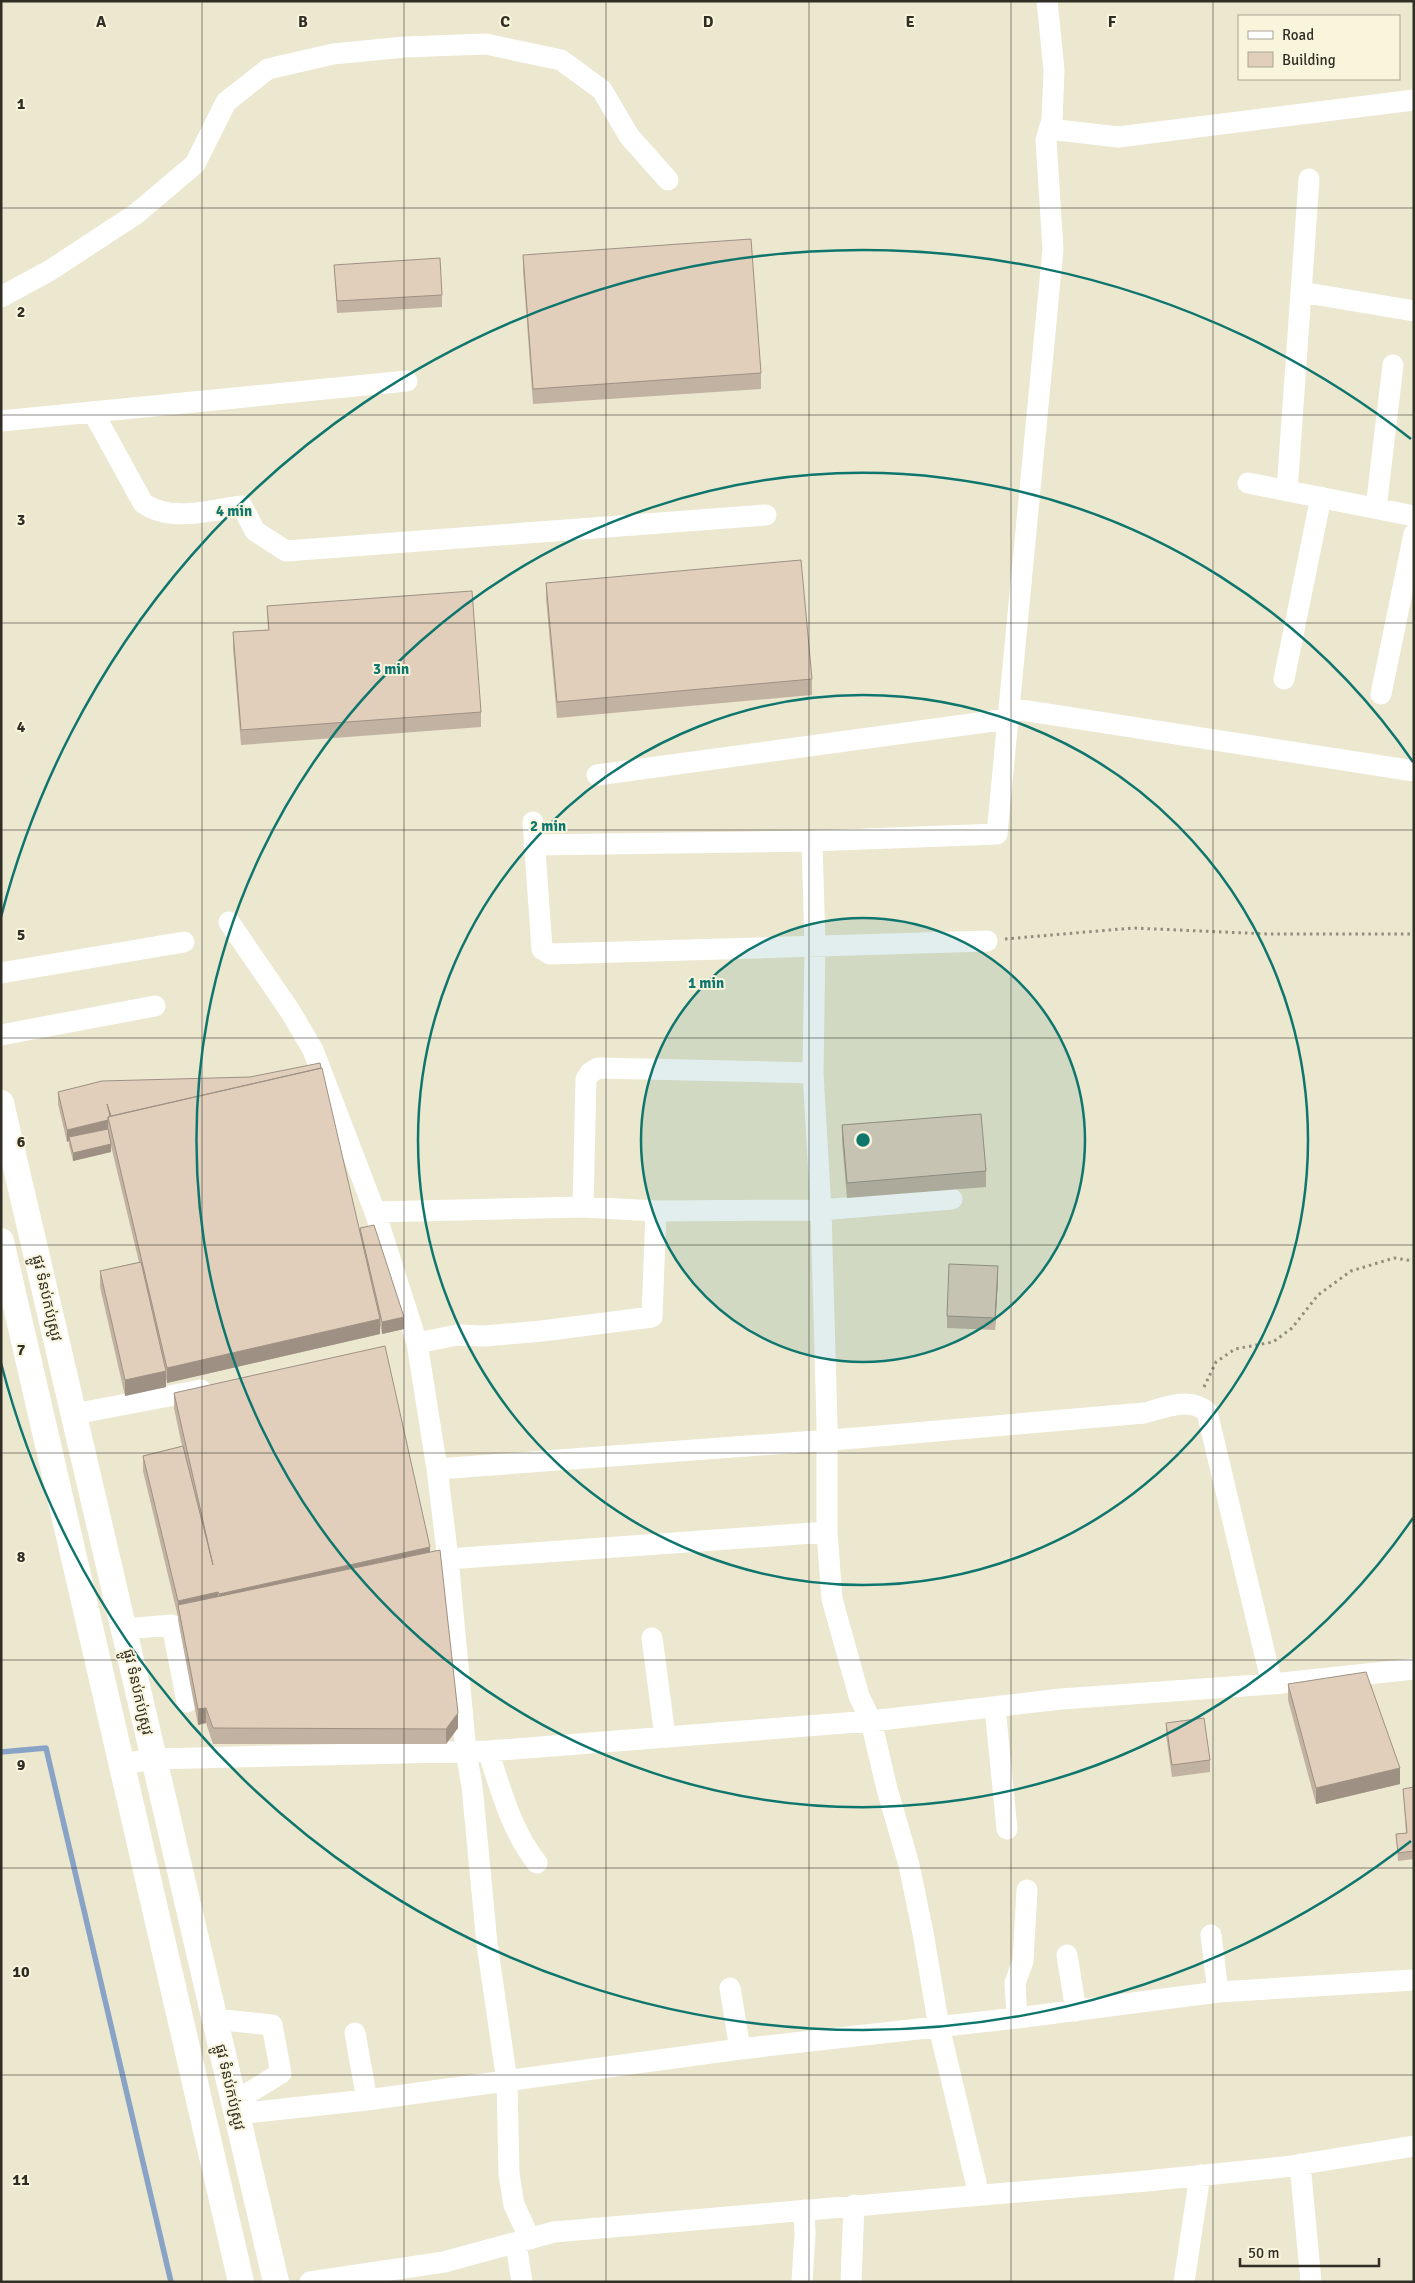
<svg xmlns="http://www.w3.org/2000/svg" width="1415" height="2283" font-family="Signika,'Noto Sans Khmer',sans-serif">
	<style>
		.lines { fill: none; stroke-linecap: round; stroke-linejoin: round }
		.stream { stroke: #88a3c6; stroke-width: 5.5 }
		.path { stroke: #928e7d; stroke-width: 3; stroke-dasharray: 2.5 4; stroke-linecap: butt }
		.minor { stroke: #fff; stroke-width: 21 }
		.major { stroke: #fff; stroke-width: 26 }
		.wall { fill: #c2b2a2 }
		.shaded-wall { fill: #9e9184 }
		.building { fill: #e1cfbc; stroke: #9e9184 }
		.grid { fill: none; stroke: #302e25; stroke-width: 1; stroke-opacity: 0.55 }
		.ring { fill: none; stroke: #0f766e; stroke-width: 2.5 }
		.labels { text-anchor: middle; stroke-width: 4; stroke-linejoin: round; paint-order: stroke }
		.street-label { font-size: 15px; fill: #302e25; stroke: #f9f4dc }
		.grid-label { font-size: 16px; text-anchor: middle; font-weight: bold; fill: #302e25; stroke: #f9f4dc; stroke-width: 4; stroke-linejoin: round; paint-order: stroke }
		.centre { fill: #0f766e; stroke: #f9f4dc; stroke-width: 2.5 }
		.ring-label { font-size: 15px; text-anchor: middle; font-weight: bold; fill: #0f766e; stroke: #f9f4dc; stroke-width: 4; stroke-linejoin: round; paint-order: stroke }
	</style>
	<rect width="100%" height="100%" fill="#ece7cf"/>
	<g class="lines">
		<path class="stream" d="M 1,1752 L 46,1748 L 171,2282"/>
		<path class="path" d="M 1005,939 L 1133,928 L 1268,934 L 1414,934
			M 1204,1387 L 1216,1362 L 1235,1349 L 1273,1342 L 1292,1328 L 1318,1295 L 1351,1271 L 1394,1258 L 1414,1261"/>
		<path class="minor" d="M 1049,129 L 1118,137 L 1414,100
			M 1301,292 L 1414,311
			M 1,297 L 49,271 L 136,214 L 195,164 L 226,102 L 268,69 L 333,54 L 405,47 L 486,44 L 561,60 L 602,90 L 629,136 L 668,180
			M 93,412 L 143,503 C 171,523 210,510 242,506 L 255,531 L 286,551 L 766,515
			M 1,421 L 407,381
			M 1248,483 L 1414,516
			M 1287,491 L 1309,179
			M 1376,508 L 1393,365
			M 1284,679 L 1321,497
			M 1381,694 L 1414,534
			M 1009,708 L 1414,771
			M 597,775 L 1008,719
			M 533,822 L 542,949 L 550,954 L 987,941
			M 812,841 L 815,946 L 813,1073 L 821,1210 L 827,1424 L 827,1532 L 832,1599 L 859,1696 L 871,1721 L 887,1789 L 909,1865 L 923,1933 L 939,2027 L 979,2195
			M 534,845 L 812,841 L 997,834 L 1053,249 L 1046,140 L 1052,120 L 1054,70 L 1047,1
			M 229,922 L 290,1011 L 313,1050 L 375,1212 L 417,1343 L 437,1469 L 448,1559 L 466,1752 L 472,1786 L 487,1944 L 507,2081 L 509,2174 L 514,2205 L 530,2239
			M 1,973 L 184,942
			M 1,1035 L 155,1006
			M 583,1207 L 586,1079 L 590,1073 L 598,1068 L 813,1073
			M 375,1212 L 583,1207 L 656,1211 L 821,1210 L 952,1199
			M 417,1343 L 457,1335 L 485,1336 L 542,1331 L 652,1317 L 656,1211
			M 74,1414 L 201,1390
			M 437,1469 L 856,1438 L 1144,1413 C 1165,1408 1190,1396 1207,1412 L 1272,1684
			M 448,1559 L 827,1532
			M 124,1629 L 172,1625 L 187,1702
			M 652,1638 L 665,1736
			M 995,1707 L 1007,1829
			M 488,1751 C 501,1790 511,1830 537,1863
			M 121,1764 L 154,1759 L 488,1751 L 871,1721 L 1061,1699 L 1272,1684 L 1414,1669
			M 1211,1935 L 1218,1992
			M 1067,1955 L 1076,2011
			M 730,1988 L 740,2049
			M 1017,2018 L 1015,1983 L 1023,1961 L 1027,1890
			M 214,2019 L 272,2025 L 281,2073 L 234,2102
			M 355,2033 L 367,2100
			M 237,2114 L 367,2100 L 740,2049 L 1017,2018 L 1218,1992 L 1414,1980
			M 1300,2164 L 1311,2282
			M 516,2244 L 522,2282
			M 310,2282 L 444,2262 L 554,2232 L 1146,2181 L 1284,2167 L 1414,2146
			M 802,2282 L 805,2234 L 804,2210
			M 851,2282 L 854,2205
			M 1184,2282 L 1200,2175"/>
		<path class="major" d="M 1,1103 L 276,2282
			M 1,1241 L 241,2282"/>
	</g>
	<path class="wall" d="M 523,255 L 761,373 L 761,389 L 533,404 L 523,270 Z
		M 334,265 L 442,295 L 442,307 L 337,313 Z
		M 546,583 L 812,679 L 812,695 L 557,718 L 546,599 Z
		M 267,606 L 481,712 L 481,727 L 241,745 L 233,648 L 233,632 L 268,630 Z
		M 102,1081 L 360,1230 L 404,1329 L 382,1334 L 380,1326 L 380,1334 L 167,1383 L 166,1378 L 166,1387 L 125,1396 L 100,1287 L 100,1271 L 139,1262 L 111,1146 L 111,1152 L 73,1161 L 69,1145 L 69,1141 L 67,1142 L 58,1104 L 58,1092 Z
		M 842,1125 L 986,1171 L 986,1187 L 847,1198 L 842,1141 Z
		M 998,1278 L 995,1330 L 947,1328 L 947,1316 Z
		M 174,1393 L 430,1552 L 458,1728 L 446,1744 L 213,1744 L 206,1723 L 198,1725 L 178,1620 L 178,1617 L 143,1471 L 143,1456 L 182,1446 L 174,1408 Z
		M 1288,1684 L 1400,1784 L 1316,1804 L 1288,1700 Z
		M 1166,1723 L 1210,1760 L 1210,1772 L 1172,1777 L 1166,1735 Z
		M 1414,1787 L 1414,1859 L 1398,1861 L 1396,1834 L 1406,1833 L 1403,1789 Z"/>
	<path class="shaded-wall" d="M 108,1120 L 108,1132 L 69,1137 L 69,1141 L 67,1142 L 67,1130 Z
		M 111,1144 L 111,1152 L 73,1161 L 73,1153 Z
		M 998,1266 L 998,1278 L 995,1330 L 995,1318 Z
		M 404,1317 L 404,1329 L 382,1334 L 382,1322 Z
		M 380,1319 L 380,1334 L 167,1383 L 167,1368 Z
		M 166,1371 L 166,1387 L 125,1396 L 125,1380 Z
		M 430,1547 L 430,1563 L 219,1610 L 219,1594 Z
		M 218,1592 L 218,1608 L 178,1605 L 178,1601 Z
		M 206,1708 L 206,1723 L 198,1725 L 198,1709 Z
		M 458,1713 L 458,1728 L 446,1744 L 446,1729 Z
		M 1400,1768 L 1400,1784 L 1316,1804 L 1316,1788 Z"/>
	<path class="building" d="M 751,239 L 761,373 L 533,389 L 523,255 Z
		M 440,258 L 442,295 L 337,301 L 334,265 Z
		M 801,560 L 812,679 L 557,702 L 546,583 Z
		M 472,591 L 481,712 L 241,730 L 233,632 L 269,630 L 267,606 Z
		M 320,1063 L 321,1068 L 111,1116 L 107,1104 L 110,1116 L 108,1117 L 108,1120 L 67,1130 L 58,1092 L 102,1081 L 250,1077 Z
		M 322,1068 L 380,1319 L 167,1368 L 108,1117 Z
		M 981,1114 L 986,1171 L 847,1183 L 842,1125 Z
		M 108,1129 L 111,1144 L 73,1153 L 69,1137 Z
		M 374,1225 L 404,1317 L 382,1322 L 360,1228 Z
		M 141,1262 L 166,1371 L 125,1380 L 100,1271 Z
		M 949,1264 L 998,1266 L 995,1318 L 947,1316 Z
		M 385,1346 L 430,1547 L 219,1594 L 218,1592 L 178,1601 L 143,1456 L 183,1446 L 213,1565 L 174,1393 Z
		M 440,1550 L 458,1713 L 446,1729 L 213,1728 L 206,1708 L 198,1709 L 178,1605 Z
		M 1366,1672 L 1400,1768 L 1316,1788 L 1288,1684 Z
		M 1204,1718 L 1210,1760 L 1172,1765 L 1166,1723 Z
		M 1414,1787 L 1414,1851 L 1398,1853 L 1396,1834 L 1407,1833 L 1403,1789 Z"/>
	<path class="grid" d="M 202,1 L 202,2282M 404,1 L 404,2282M 606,1 L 606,2282M 809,1 L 809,2282M 1011,1 L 1011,2282M 1213,1 L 1213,2282M 1,208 L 1414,208M 1,415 L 1414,415M 1,623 L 1414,623M 1,830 L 1414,830M 1,1038 L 1414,1038M 1,1245 L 1414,1245M 1,1453 L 1414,1453M 1,1660 L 1414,1660M 1,1868 L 1414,1868M 1,2075 L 1414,2075"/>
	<circle cx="863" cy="1140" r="222" fill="#0f766e" fill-opacity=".12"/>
	<g class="ring">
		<circle cx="863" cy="1140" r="222"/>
		<circle cx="863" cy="1140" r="445"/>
		<path d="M1413 1518A667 667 0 1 1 1413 762"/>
		<path d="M1411 1841A890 890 0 0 1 1 1363M1 917A890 890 0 0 1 1411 439"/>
	</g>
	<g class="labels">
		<g class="street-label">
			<text transform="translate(47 1298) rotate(77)" y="5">ផ្លូវ ទំនប់កប់ស្រូវ</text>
			<text transform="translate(138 1692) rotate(77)" y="5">ផ្លូវ ទំនប់កប់ស្រូវ</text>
			<text transform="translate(230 2087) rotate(77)" y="5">ផ្លូវ ទំនប់កប់ស្រូវ</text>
		</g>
	</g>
	<g class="grid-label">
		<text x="101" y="27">A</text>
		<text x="303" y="27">B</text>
		<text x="505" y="27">C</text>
		<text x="708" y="27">D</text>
		<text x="910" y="27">E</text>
		<text x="1112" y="27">F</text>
		<text x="21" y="109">1</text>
		<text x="21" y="317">2</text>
		<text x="21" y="525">3</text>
		<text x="21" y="732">4</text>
		<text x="21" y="940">5</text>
		<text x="21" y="1147">6</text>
		<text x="21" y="1355">7</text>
		<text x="21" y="1562">8</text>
		<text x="21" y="1770">9</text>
		<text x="21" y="1977">10</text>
		<text x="21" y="2185">11</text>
	</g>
	<circle cx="863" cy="1140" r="8" class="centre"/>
	<g class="ring-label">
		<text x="234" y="516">4 min</text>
		<text x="391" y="674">3 min</text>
		<text x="548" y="831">2 min</text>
		<text x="706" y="988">1 min</text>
	</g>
	<rect width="1415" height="2283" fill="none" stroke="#302e25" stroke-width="5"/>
	<rect x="1238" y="15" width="162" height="65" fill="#f9f4dc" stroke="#a9a593"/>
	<rect x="1248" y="31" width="25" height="8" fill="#ffffff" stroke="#a9a593"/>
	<text x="1282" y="40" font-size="15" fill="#302e25">Road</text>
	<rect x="1248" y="52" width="25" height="15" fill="#e1cfbc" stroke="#a9a593"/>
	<text x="1282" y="65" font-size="15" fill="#302e25">Building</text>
	<path d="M1240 2258v8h139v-8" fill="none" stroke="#302e25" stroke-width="2.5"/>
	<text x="1248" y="2258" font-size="15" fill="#302e25" stroke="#f9f4dc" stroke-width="4" paint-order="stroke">50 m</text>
</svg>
